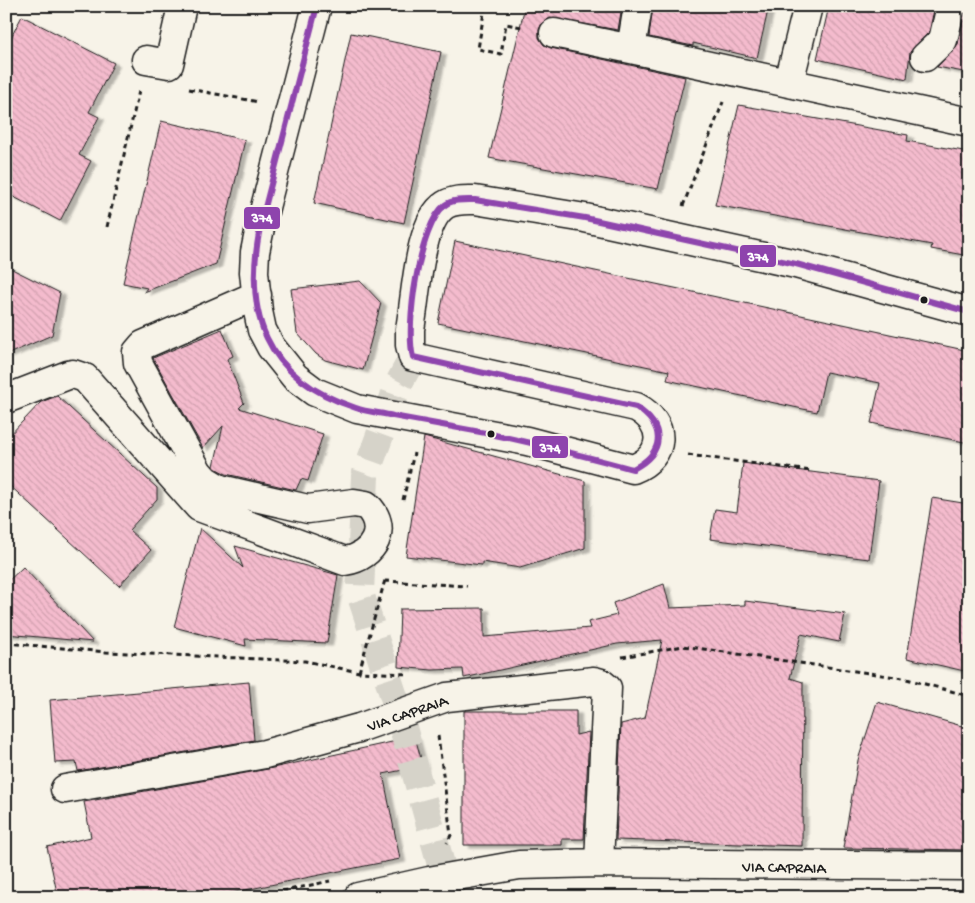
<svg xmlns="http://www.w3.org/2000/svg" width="975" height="903" font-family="'Gochi Hand',sans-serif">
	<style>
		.building { fill: url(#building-back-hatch); stroke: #1c1c1c; filter: url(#shadow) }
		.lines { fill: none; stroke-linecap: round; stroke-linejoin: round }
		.street-tunnel { stroke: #d6d3c9; stroke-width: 28; stroke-dasharray: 28 14; stroke-linecap: butt }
		.street-casing { stroke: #1c1c1c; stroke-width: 31 }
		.path { stroke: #1c1c1c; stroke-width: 3; stroke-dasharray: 5 4; stroke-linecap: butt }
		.street { stroke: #f7f3e8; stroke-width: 28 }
		.bus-1-casing { stroke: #f7f3e8; stroke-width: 10 }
		.bus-1 { stroke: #8e44ad; stroke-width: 6 }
		.bus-dot { fill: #1c1c1c; stroke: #f7f3e8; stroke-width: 2 }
		.labels { text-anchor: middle; stroke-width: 4; stroke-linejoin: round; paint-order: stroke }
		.street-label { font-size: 16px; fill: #1c1c1c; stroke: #f7f3e8 }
		.line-badge { stroke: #f7f3e8; stroke-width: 2 }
		.badge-label { font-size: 14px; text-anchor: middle; font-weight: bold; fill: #fff }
	</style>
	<defs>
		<pattern id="building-back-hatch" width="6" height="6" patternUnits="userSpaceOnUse" patternTransform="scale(1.25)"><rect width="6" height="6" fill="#f4bbcd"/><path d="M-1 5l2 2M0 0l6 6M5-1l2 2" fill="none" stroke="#d1a0af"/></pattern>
		<filter id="shadow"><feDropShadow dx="5.5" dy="3" stdDeviation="1" flood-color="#0004"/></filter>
	</defs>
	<rect width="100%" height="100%" fill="#f7f3e8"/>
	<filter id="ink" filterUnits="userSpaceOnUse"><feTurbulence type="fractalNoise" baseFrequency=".02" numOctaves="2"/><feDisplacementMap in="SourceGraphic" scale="10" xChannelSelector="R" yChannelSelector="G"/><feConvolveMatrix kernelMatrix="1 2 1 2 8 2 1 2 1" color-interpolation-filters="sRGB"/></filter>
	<g filter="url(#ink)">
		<path class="building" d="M 525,6 L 622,6 L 618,30 L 550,18 L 542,23 L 539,30 L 539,38 L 544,45 L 551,48 L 685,77 L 658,189 L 489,158 Z
			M 653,6 L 769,6 L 757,58 L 693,43 L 693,46 L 649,37 Z
			M 829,6 L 935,6 L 929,32 L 910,52 L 907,79 L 817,59 Z
			M 966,6 L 969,6 L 969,73 L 937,67 L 958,44 Z
			M 22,16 L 114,63 L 89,112 L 99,117 L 79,155 L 91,161 L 60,221 L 6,193 L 6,47 Z
			M 351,33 L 441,52 L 404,223 L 314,203 Z
			M 739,105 L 908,135 L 907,141 L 969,152 L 969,256 L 931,249 L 932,245 L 715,205 Z
			M 161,121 L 245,140 L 216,264 L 144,292 L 147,288 L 123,283 Z
			M 455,241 L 969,351 L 969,443 L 871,423 L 880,383 L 826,372 L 817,412 L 667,380 L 669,371 L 438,323 Z
			M 6,266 L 60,293 L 52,335 L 6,355 Z
			M 360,281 L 381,303 L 363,370 L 325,360 L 316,354 L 297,333 L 291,289 Z
			M 222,329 L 233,356 L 227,359 L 244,403 L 239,408 L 323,434 L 308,481 L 301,479 L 296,490 L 226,474 L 215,468 L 214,466 L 223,426 L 203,448 L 153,358 Z
			M 57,396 L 157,488 L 157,499 L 129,530 L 151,550 L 119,586 L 6,482 L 6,439 L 41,402 Z
			M 424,437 L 585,481 L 585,548 L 520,568 L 482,562 L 482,565 L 406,556 Z
			M 743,463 L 879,481 L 869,559 L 710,539 L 715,509 L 737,512 Z
			M 932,498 L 969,504 L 969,672 L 907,658 Z
			M 200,528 L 243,568 L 235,546 L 338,575 L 327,643 L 245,639 L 246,646 L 174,627 Z
			M 23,567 L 93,642 L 6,634 L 6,583 Z
			M 664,584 L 670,608 L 745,605 L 745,601 L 845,614 L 839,642 L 801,634 L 790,678 L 803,682 L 802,846 L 616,840 L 621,724 L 645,718 L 662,640 L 617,644 L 464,678 L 463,669 L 432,670 L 398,667 L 400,609 L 484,608 L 484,637 L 590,628 L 588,622 L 617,615 L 613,603 Z
			M 249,682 L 254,740 L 78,771 L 76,762 L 55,763 L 50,700 Z
			M 877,702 L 969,728 L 969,850 L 843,848 L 858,760 Z
			M 464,711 L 576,711 L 576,735 L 589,732 L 584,839 L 562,839 L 562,845 L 464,845 Z
			M 415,737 L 423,766 L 383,774 L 400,859 L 210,897 L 58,897 L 47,847 L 91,837 L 84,802 L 268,769 Z"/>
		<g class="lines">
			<path class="street-tunnel" d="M 413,357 L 399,383 L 365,476 L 360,593 L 397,706 L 450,897"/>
			<defs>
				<path id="street" d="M 317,6 L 261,223 L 255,252 L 254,272 L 258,311 L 262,330 L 271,347 L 295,377 L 315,392 L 357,409 L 527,441 L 633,469 C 666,456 667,423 636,407 L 413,357 L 410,345 L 410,329 C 416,299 418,222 445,205 C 455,199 465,200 475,200 L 585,218 L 796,264 L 969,312
					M 638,6 L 631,49 L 969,122
					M 554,33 L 631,49
					M 925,57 L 943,40 L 951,6
					M 146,60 L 169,64 L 182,6
					M 789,82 L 808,6
					M 6,399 L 68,375 L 73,374 L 85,378 L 199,507 L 345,561 C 374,557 390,527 366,505 L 354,503 L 308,509 L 220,489 L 205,480 L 198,472 L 138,363 L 137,352 L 143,345 L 257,295
					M 65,789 L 265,754 L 359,728 L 447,697 L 594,681 L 601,683 L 607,688 L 599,863
					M 358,897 L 429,881 L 519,865 L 599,863 L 969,866"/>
			</defs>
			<use href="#street" class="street-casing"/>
			<path class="path" d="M 485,6 L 478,49 L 501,54 L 506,24 L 522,27
				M 189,89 L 259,102
				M 683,206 L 723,102
				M 107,227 L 139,91
				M 688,455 L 811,471
				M 403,500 L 414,453
				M 385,581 L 467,586
				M 6,643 L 106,652 L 305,661 L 359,672 L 409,674
				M 622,657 L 683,646 L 903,678 L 969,696
				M 359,672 L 385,580
				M 438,736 L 451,835 L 447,843
				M 256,897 L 330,881"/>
			<use href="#street" class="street"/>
			<defs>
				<path id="bus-1" d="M 317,6 L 261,223 C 242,313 264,378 356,408 C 367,412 381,413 393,416 C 420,421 447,426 475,431 C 528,441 580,455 633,469 C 665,452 666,427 636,407 L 413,357 C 405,327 419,225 445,205 C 453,199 465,200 475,200 L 585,218 L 796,264 L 969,312"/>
			</defs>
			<use href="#bus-1" class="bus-1-casing"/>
			<use href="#bus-1" class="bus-1"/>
		</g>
	</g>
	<g class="bus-dot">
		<circle cx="924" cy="300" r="4.5"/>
		<circle cx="491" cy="434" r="4.5"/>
	</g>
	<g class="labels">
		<g class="street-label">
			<text transform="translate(407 712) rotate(-19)" y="6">VIA CAPRAIA</text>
			<text transform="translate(784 866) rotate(1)" y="6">VIA CAPRAIA</text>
		</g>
	</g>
	<g class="line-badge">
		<rect x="243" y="206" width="38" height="24" rx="5" fill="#8e44ad"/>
		<rect x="739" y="244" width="38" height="24" rx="5" fill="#8e44ad"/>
		<rect x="531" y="435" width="38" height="24" rx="5" fill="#8e44ad"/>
	</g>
	<g class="badge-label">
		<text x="262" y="222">374</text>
		<text x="758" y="261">374</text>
		<text x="550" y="452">374</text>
	</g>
	<rect width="975" height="903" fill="none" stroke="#f7f3e8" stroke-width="25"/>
	<rect x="12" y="12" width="950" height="878" fill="none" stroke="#1c1c1c" stroke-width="2" filter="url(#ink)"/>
</svg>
